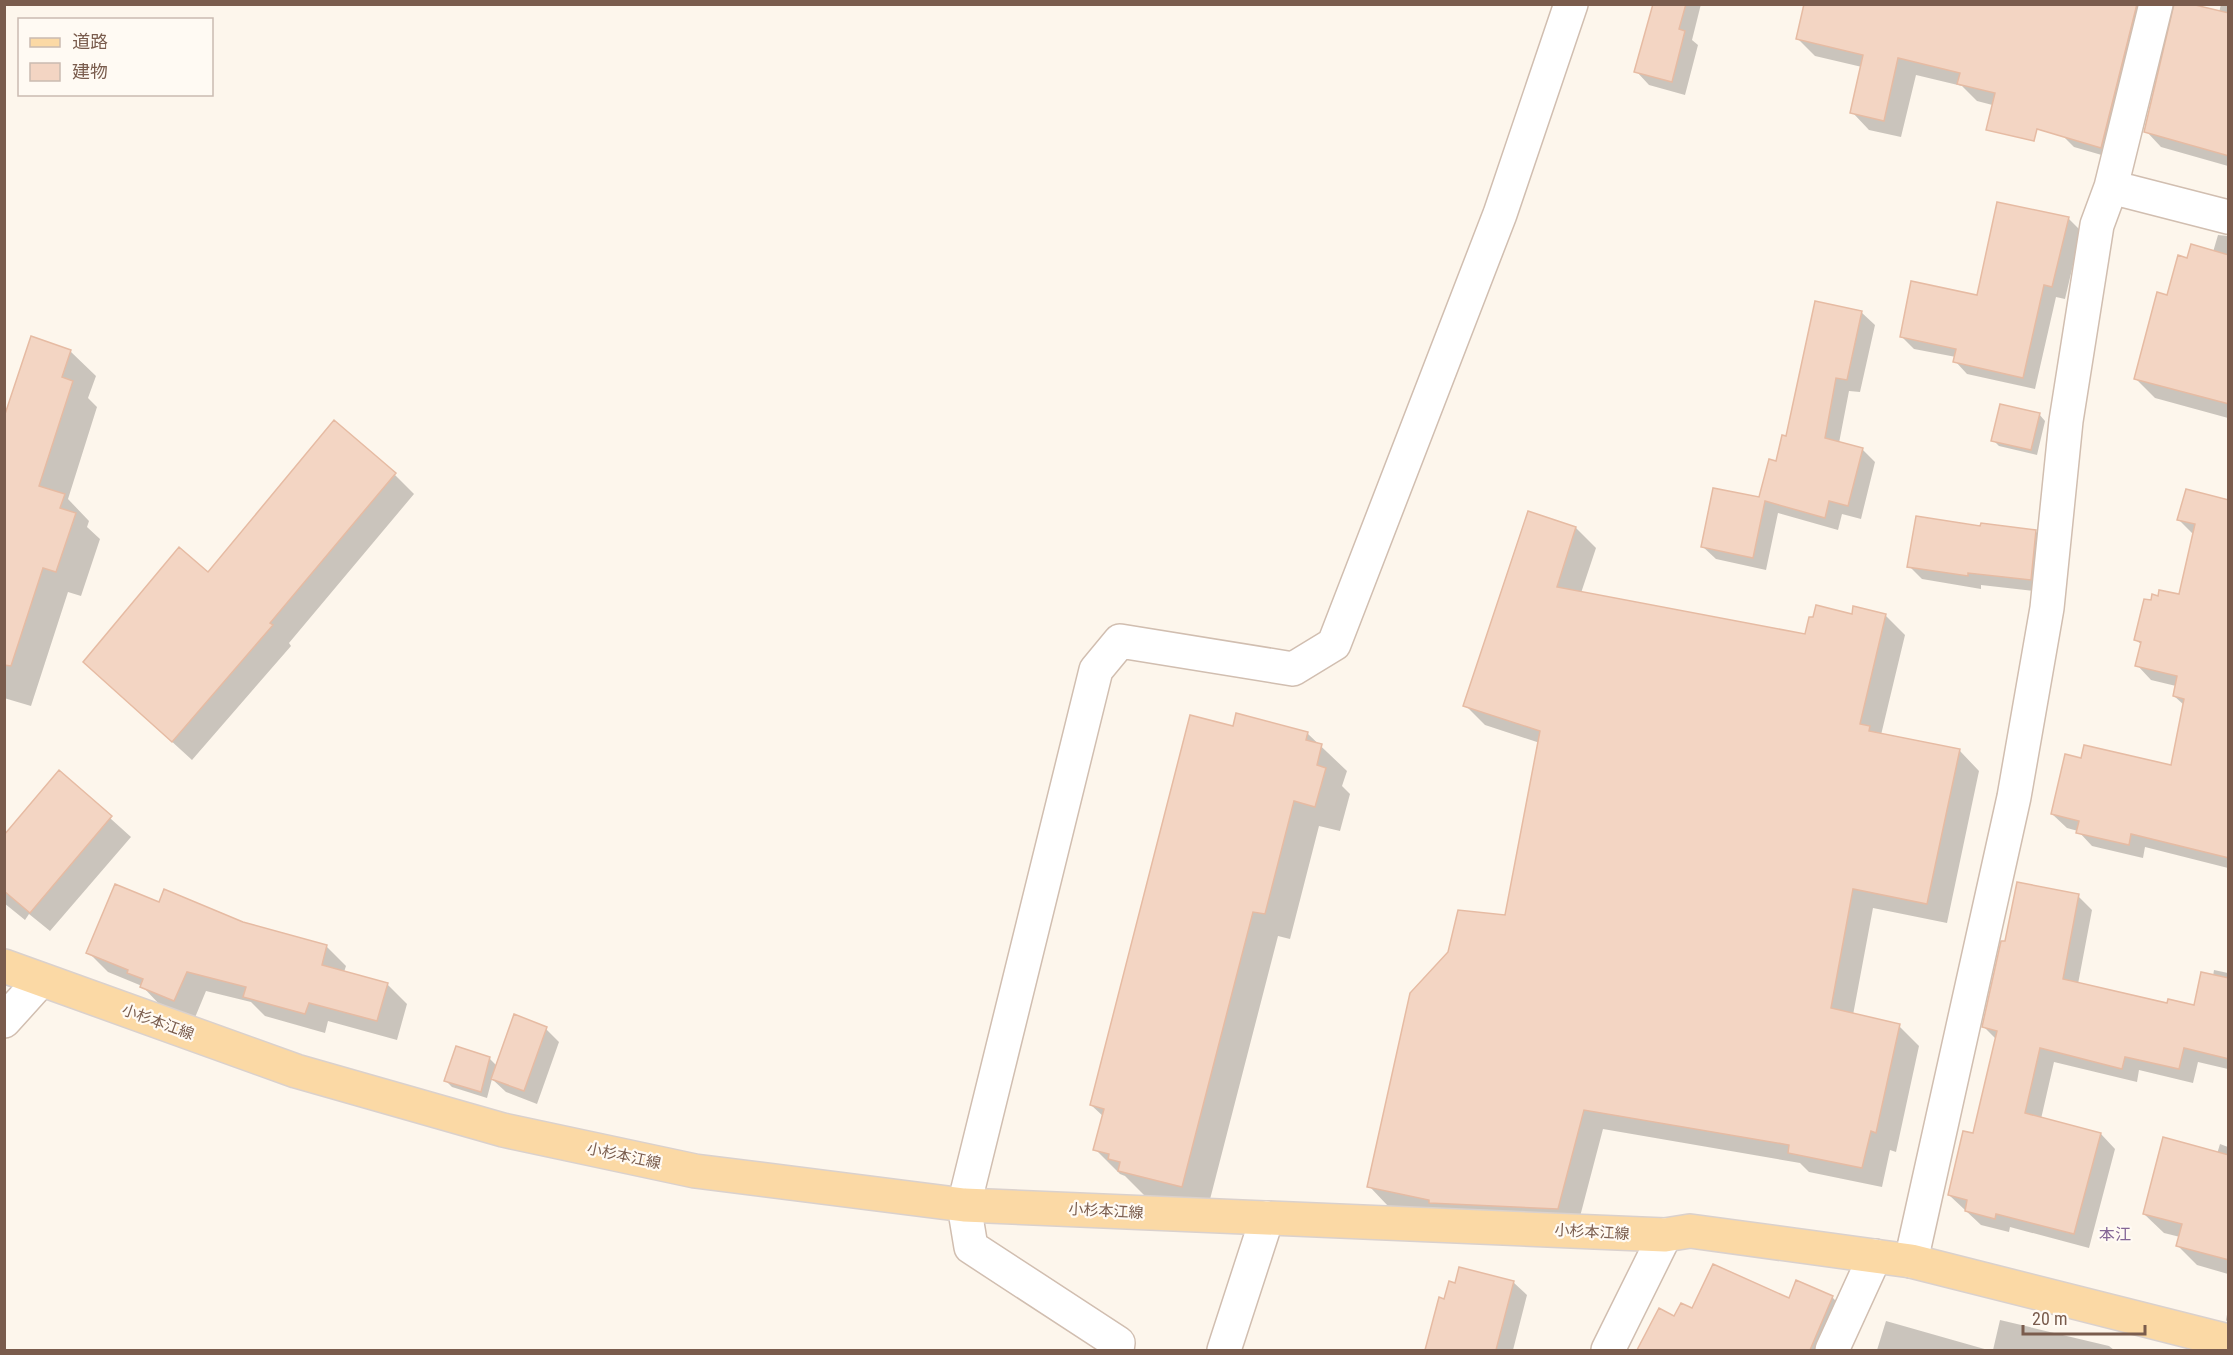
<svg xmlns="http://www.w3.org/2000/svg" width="2233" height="1355" font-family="'Roboto Condensed','Noto Sans JP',sans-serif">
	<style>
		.shadow { fill: #0003 }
		.building { fill: #f3d5c3; stroke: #e6bba3; stroke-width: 1.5 }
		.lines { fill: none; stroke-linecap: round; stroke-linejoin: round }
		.minor-casing { stroke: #d1beb0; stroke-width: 36 }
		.major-casing { stroke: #dad1cd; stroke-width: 36 }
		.minor { stroke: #fff; stroke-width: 33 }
		.major { stroke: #fbd9a5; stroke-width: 33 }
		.labels { text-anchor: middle; stroke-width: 4.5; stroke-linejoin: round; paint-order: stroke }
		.street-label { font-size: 15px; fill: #7a5c4d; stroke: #fffaf3 }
		.neighbourhood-label { font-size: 16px; fill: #846695; stroke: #fffaf3 }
	</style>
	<rect width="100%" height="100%" fill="#fdf6ec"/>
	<path class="shadow" d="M 1654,4 L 1701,4 L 1692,40 L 1698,45 L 1685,95 L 1649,85 L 1636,71 Z
		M 2054,4 L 2031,115 L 1977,101 L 1962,86 L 1916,75 L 1901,137 L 1869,130 L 1852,112 L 1862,67 L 1815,56 L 1798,39 Z
		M 2108,4 L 2152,4 L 2112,158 L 2074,147 L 2063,136 Z
		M 2221,4 L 2228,4 L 2228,166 L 2161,147 L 2146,131 L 2219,13 Z
		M 2069,219 L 2081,231 L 2065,299 L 2056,297 L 2035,389 L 1967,374 L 1955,361 L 1956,357 L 1914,349 L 1901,336 L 1978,297 Z
		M 2218,235 L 2228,236 L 2228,418 L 2155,398 L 2136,379 L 2168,297 L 2188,260 L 2213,252 Z
		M 1861,312 L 1875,325 L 1860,392 L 1849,391 L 1839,443 L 1862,449 L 1875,462 L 1861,519 L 1842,514 L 1838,530 L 1778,513 L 1766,570 L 1716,559 L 1702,546 L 1760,499 L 1787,438 Z
		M 70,351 L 96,376 L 88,398 L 97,407 L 68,499 L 89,521 L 87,527 L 100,539 L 81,596 L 68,592 L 31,706 L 4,698 L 4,422 Z
		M 2039,414 L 2045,421 L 2037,455 L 1999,446 L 1993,440 Z
		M 395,475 L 414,494 L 289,643 L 291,646 L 192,760 L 85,662 L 209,574 Z
		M 2228,502 L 2228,868 L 2145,847 L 2143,858 L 2092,846 L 2078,831 L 2067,828 L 2052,814 L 2082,759 L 2172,767 L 2184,705 L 2174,696 L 2176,686 L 2151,680 L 2137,665 L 2142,645 L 2136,640 L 2152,602 L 2180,596 L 2194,535 L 2179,520 Z
		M 1576,528 L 1596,548 L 1581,593 L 1806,635 L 1853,615 L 1885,615 L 1905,635 L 1881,735 L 1960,751 L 1979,771 L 1947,923 L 1873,908 L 1853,1015 L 1899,1026 L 1919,1046 L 1896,1152 L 1890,1150 L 1882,1187 L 1809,1172 L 1800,1163 L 1603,1129 L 1577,1228 L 1446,1218 L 1388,1206 L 1369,1186 L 1507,917 L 1540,743 L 1485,725 L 1465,705 Z
		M 1982,528 L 2035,531 L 2049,544 L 2044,592 L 1981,585 L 1981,589 L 1922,579 L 1909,566 Z
		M 1234,727 L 1307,733 L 1347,771 L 1342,786 L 1350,794 L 1340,831 L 1319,826 L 1290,939 L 1278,936 L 1207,1211 L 1145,1196 L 1125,1176 L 1120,1174 L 1095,1149 L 1104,1117 L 1091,1105 Z
		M 60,773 L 131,837 L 50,931 L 29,914 L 25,920 L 4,903 L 4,837 Z
		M 2078,896 L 2092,910 L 2078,984 L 2168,1005 L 2196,1006 L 2213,976 L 2214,970 L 2228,973 L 2228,1069 L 2198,1062 L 2193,1083 L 2139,1070 L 2137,1082 L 2054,1062 L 2041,1119 L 2101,1134 L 2115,1149 L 2089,1248 L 2010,1227 L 2009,1232 L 1981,1225 L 1949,1195 L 1974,1135 L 1996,1039 L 1984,1027 L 2006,943 Z
		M 160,904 L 326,946 L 346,966 L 344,972 L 387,984 L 407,1004 L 397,1040 L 328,1021 L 325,1033 L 265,1016 L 251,1002 L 206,991 L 194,1020 L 161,1006 L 142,986 L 108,972 L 88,952 Z
		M 546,1029 L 559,1042 L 537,1104 L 506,1092 L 492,1079 L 487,1098 L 452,1087 L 446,1081 L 457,1048 L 490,1059 L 497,1066 Z
		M 2220,1144 L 2228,1147 L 2228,1274 L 2197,1265 L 2178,1246 L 2180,1237 L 2164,1233 L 2144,1214 L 2217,1154 Z
		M 1513,1282 L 1527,1295 L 1513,1350 L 1427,1350 L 1440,1299 L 1445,1301 L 1456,1285 Z
		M 1832,1297 L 1847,1312 L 1830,1350 L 1640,1350 L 1660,1310 L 1675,1318 L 1692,1310 Z
		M 2228,1309 L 2228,1323 L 2226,1320 Z
		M 2000,1320 L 2109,1346 L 2114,1350 L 1993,1350 Z
		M 1886,1321 L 1988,1350 L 1877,1350 Z"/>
	<path class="building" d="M 1653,4 L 1686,4 L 1679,29 L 1685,31 L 1672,82 L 1634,72 Z
		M 1804,4 L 2137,4 L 2101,148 L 2037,129 L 2034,141 L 1986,130 L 1995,93 L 1957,84 L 1960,73 L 1898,58 L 1884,121 L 1850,113 L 1863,55 L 1796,39 Z
		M 2174,4 L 2191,4 L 2229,13 L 2229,156 L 2144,132 Z
		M 1997,202 L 2069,217 L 2052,287 L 2044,285 L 2023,378 L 1953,362 L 1956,349 L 1900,337 L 1911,281 L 1977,295 Z
		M 2191,244 L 2229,255 L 2229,404 L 2134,379 L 2157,292 L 2167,295 L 2178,255 L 2187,258 Z
		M 1815,301 L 1862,311 L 1847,380 L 1836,378 L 1825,438 L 1863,448 L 1848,506 L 1829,501 L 1825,518 L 1765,501 L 1753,558 L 1701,547 L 1713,488 L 1759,497 L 1769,459 L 1776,461 L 1782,435 L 1786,436 Z
		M 31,336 L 71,350 L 62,377 L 73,381 L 39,486 L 65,494 L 60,508 L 76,513 L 56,572 L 43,568 L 11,666 L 4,665 L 4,417 Z
		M 2000,404 L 2040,413 L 2031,450 L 1991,441 Z
		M 334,420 L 396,473 L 270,623 L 273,625 L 172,742 L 83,662 L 179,547 L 208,572 Z
		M 2186,489 L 2229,500 L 2229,858 L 2131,834 L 2129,845 L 2076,833 L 2079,821 L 2051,814 L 2065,754 L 2081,758 L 2084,745 L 2171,765 L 2184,699 L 2173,696 L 2177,676 L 2135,666 L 2141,642 L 2134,640 L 2144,599 L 2151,600 L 2152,594 L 2158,596 L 2159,590 L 2179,594 L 2195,524 L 2177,520 Z
		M 1528,511 L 1576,527 L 1557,587 L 1805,634 L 1809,617 L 1813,617 L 1816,605 L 1852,614 L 1853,606 L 1886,614 L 1860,724 L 1870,726 L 1869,731 L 1960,749 L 1927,904 L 1853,889 L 1831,1008 L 1900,1024 L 1876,1133 L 1871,1131 L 1862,1168 L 1788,1153 L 1789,1145 L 1584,1110 L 1558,1209 L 1429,1203 L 1429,1200 L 1367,1187 L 1410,993 L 1448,952 L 1458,910 L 1505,915 L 1540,731 L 1463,706 Z
		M 1916,516 L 1980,526 L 1981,523 L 2036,530 L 2031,580 L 1968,573 L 1968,576 L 1907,567 Z
		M 1236,713 L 1308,732 L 1306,740 L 1322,744 L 1317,765 L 1326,768 L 1315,807 L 1294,801 L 1265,914 L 1253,912 L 1182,1187 L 1118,1171 L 1120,1162 L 1108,1159 L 1109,1154 L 1093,1150 L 1104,1109 L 1090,1105 L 1190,715 L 1233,726 Z
		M 59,770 L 112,816 L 30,913 L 4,891 L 4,835 Z
		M 2017,882 L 2079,894 L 2063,979 L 2167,1003 L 2168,999 L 2194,1005 L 2201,972 L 2229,978 L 2229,1059 L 2184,1048 L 2179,1069 L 2125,1057 L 2122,1069 L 2040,1048 L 2025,1113 L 2101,1133 L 2074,1234 L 1996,1214 L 1995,1219 L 1965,1211 L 1967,1200 L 1948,1195 L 1963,1131 L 1973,1133 L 1997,1031 L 1982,1027 L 2001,941 L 2005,941 Z
		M 115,884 L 159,902 L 164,889 L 243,922 L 327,945 L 322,965 L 388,983 L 377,1021 L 309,1003 L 305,1014 L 243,997 L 246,987 L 187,972 L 174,1001 L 140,987 L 143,979 L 127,973 L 128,970 L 86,953 Z
		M 514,1014 L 547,1027 L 524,1091 L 491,1079 Z
		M 456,1046 L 490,1057 L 481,1092 L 444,1081 Z
		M 2163,1137 L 2229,1155 L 2229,1260 L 2176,1246 L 2182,1224 L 2143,1214 Z
		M 1713,1264 L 1789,1298 L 1796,1280 L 1833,1296 L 1810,1350 L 1637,1350 L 1659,1308 L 1674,1316 L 1681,1303 L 1692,1308 Z
		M 1459,1267 L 1514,1281 L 1496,1350 L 1425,1350 L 1439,1297 L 1444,1299 L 1449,1281 L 1455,1283 Z"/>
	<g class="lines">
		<defs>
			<path id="minor" d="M 2111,187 L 2228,217
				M 4,1021 L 41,980
				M 1911,1261 L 2014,797 L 2047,608 L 2066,421 L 2097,225 L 2111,187 L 2156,4
				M 1117,1350 L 1118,1343 L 971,1247 L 964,1205 L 1096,670 L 1120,641 L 1293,669 L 1334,644 L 1500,214 L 1571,4
				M 1224,1350 L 1267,1218
				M 1608,1350 L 1665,1235
				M 1832,1350 L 1875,1256"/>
			<path id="major" d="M 4,966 L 296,1071 L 503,1130 L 695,1171 L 964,1205 L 1665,1235 L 1690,1231 L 1911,1261 L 2228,1341"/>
		</defs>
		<use href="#minor" class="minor-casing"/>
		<use href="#major" class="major-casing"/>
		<use href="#minor" class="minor"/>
		<use href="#major" class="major"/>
	</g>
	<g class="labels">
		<g class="street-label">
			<text transform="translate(158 1022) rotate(20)" y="5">小杉本江線</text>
			<text transform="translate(624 1156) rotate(12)" y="5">小杉本江線</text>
			<text transform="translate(1106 1211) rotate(3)" y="5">小杉本江線</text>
			<text transform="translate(1592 1232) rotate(3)" y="5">小杉本江線</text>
		</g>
		<g class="neighbourhood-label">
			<text x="2115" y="1240">本江</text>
		</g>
	</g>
	<rect width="2233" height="1355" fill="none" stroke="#7a5c4d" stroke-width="12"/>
	<rect x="18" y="18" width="195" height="78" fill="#fffaf3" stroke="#cabbb1" stroke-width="1.5"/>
	<rect x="30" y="38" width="30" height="9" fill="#fbd9a5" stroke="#cabbb1" stroke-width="1.5"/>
	<text x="72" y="48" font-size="18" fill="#7a5c4d">道路</text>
	<rect x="30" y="63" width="30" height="18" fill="#f3d5c3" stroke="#cabbb1" stroke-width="1.5"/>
	<text x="72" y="78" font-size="18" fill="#7a5c4d">建物</text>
	<path d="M2023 1325v9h122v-9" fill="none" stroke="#7a5c4d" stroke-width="3"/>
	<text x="2032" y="1325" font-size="18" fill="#7a5c4d" stroke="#fffaf3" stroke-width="4.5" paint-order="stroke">20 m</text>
</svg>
